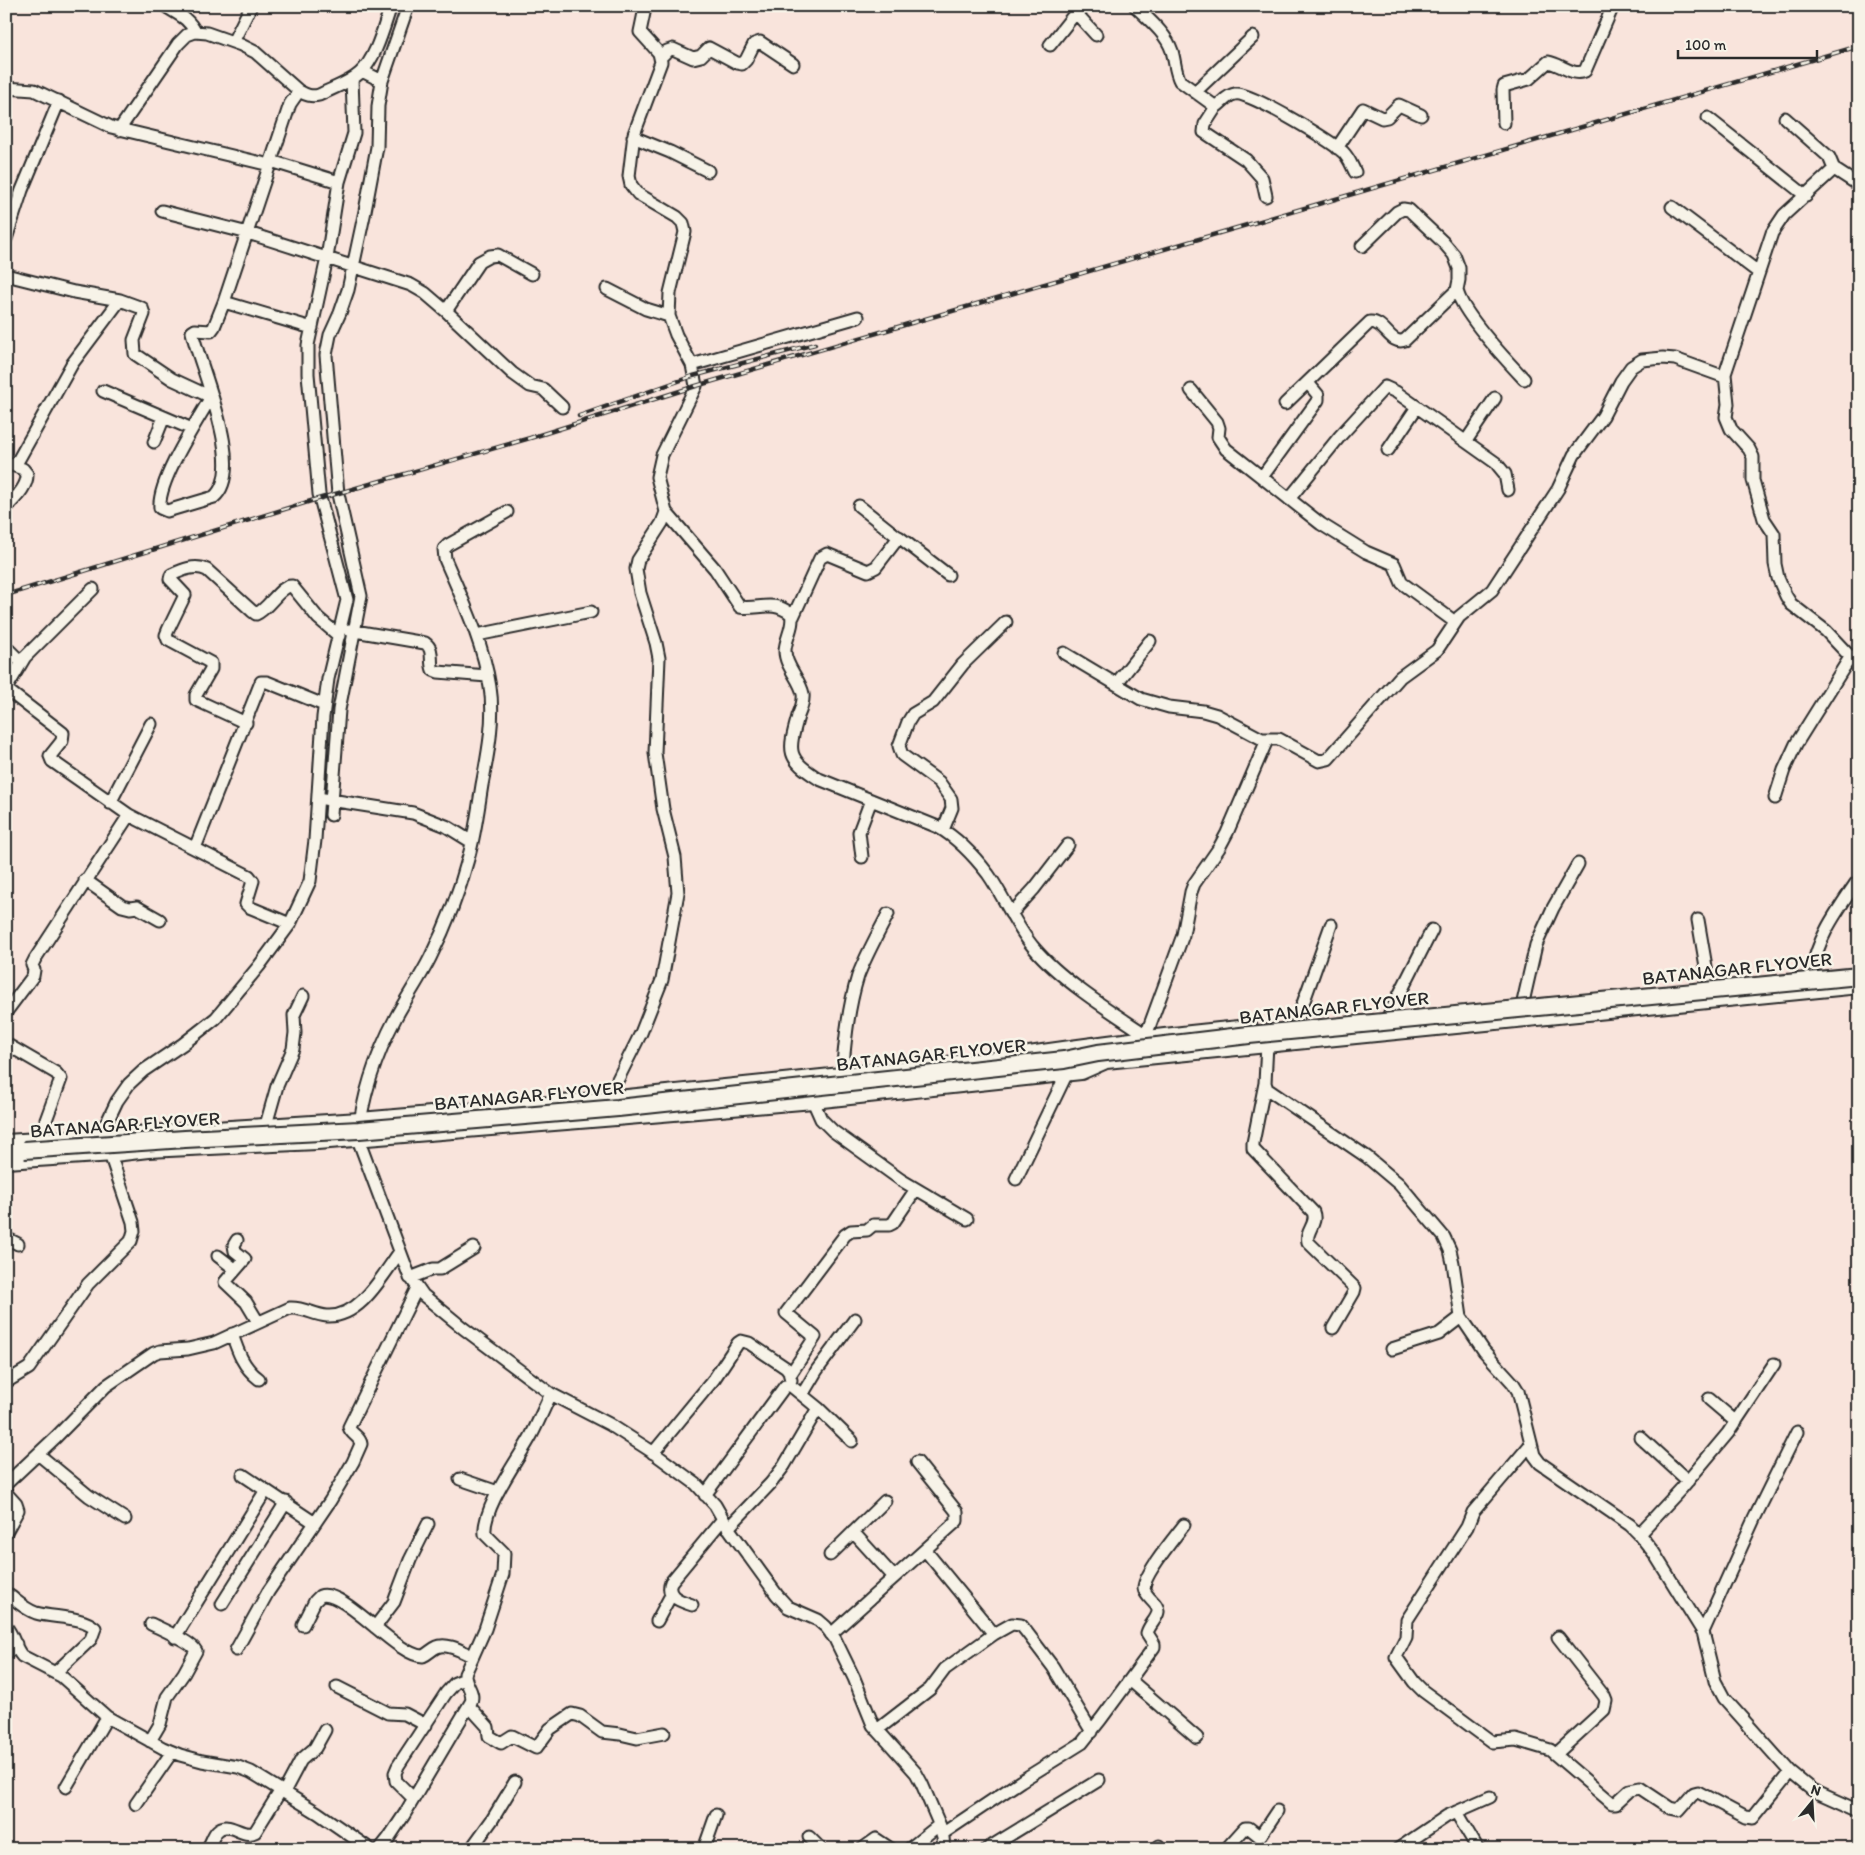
<svg xmlns="http://www.w3.org/2000/svg" width="1865" height="1855" font-family="Itim,sans-serif">
	<style>
		.lines { fill: none; stroke-linecap: round; stroke-linejoin: round }
		.minor-casing { stroke: #2b2b2b; stroke-width: 15 }
		.tertiary-casing { stroke: #2b2b2b; stroke-width: 18 }
		.secondary-casing { stroke: #2b2b2b; stroke-width: 20 }
		.minor { stroke: #f7f3e8; stroke-width: 11 }
		.tertiary { stroke: #f7f3e8; stroke-width: 14 }
		.secondary { stroke: #f7f3e8; stroke-width: 16 }
		.rail-casing { stroke: #2b2b2b; stroke-width: 4.5 }
		.rail { stroke: #f7f3e8; stroke-width: 2.5; stroke-dasharray: 8; stroke-linecap: butt }
		.secondary-bridge-casing { stroke: #2b2b2b; stroke-width: 20; stroke-linecap: butt }
		.secondary-bridge { stroke: #f7f3e8; stroke-width: 16 }
		.labels { text-anchor: middle; stroke-width: 5; stroke-linejoin: round; paint-order: stroke }
		.street-label { font-size: 19px; fill: #2b2b2b; stroke: #f7f3e8 }
	</style>
	<rect width="100%" height="100%" fill="#f9e4dc"/>
	<filter id="ink" filterUnits="userSpaceOnUse"><feTurbulence type="fractalNoise" baseFrequency=".02" numOctaves="2"/><feDisplacementMap in="SourceGraphic" scale="10" xChannelSelector="R" yChannelSelector="G"/><feConvolveMatrix kernelMatrix="1 2 1 2 8 2 1 2 1" color-interpolation-filters="sRGB"/></filter>
	<g filter="url(#ink)">
		<g class="lines">
			<defs>
				<path id="minor" d="M 165,6 C 177,14 189,18 195,32
					M 1135,6 C 1148,19 1166,33 1172,51 C 1175,61 1175,72 1180,81 L 1216,107 C 1222,103 1227,95 1235,94 C 1249,91 1329,140 1343,152 C 1349,158 1351,164 1355,172
					M 1076,13 L 1096,35
					M 233,42 L 251,6
					M 1050,45 L 1081,6
					M 661,57 L 667,51 L 673,49 L 693,58 L 701,56 L 709,48 L 737,63 L 742,64 L 746,60 L 754,44 L 760,42 L 793,64
					M 382,81 L 408,6
					M 6,88 L 34,90 L 111,127 L 270,165
					M 1195,92 L 1253,37
					M 1216,107 L 1205,124 L 1204,132 L 1246,160 L 1262,178 L 1266,196
					M 1708,118 L 1806,196
					M 1785,118 L 1829,157 L 1834,169
					M 1504,123 L 1503,90 L 1504,86 L 1529,79 L 1548,62 C 1561,64 1573,77 1585,71 L 1613,6
					M 119,130 L 178,44 L 187,35 L 195,32 L 207,33 L 241,45 L 255,52 L 299,91
					M 633,137 L 670,152 L 708,171
					M 1337,148 L 1363,109 L 1382,118 L 1387,117 L 1399,105 L 1421,115
					M 271,161 L 339,182
					M 1859,183 L 1854,182 L 1834,169 L 1784,215 L 1772,233 L 1725,374 L 1728,404 L 1726,417 L 1731,429 L 1749,449 L 1753,457 L 1753,480 L 1764,519 L 1774,534 L 1775,564 L 1778,578 L 1786,596 L 1791,604 L 1826,631 L 1859,666
					M 1672,207 L 1758,272
					M 162,211 L 248,233 L 411,285 L 425,293 L 446,311 L 512,373 L 530,386 L 543,389 L 562,407
					M 6,239 L 22,190 L 59,101
					M 6,275 L 74,292 L 120,300 L 142,308 L 144,314 L 134,340 L 135,354 L 172,379 L 211,397 C 197,421 157,482 160,508 L 167,511 L 214,497 C 247,469 200,368 192,332 L 195,330 L 211,331 L 214,327 L 224,302 L 290,104 L 299,91 C 306,95 311,97 319,95 C 333,88 349,83 360,73 C 376,59 384,26 391,6
					M 607,289 L 646,309 L 669,316
					M 1457,290 C 1461,312 1507,361 1524,379
					M 224,302 L 312,328
					M 446,311 L 479,262 L 490,256 L 498,255 L 532,274
					M 692,365 L 858,317
					M 1191,390 L 1217,422 L 1219,428 L 1218,437 L 1226,449 L 1321,524 L 1366,552 L 1394,564 L 1402,583 L 1455,622
					M 103,391 L 192,429
					M 1285,404 L 1370,322 C 1385,321 1390,346 1405,340 L 1457,290 L 1459,280 L 1459,268 L 1454,255 L 1443,242 L 1409,210 L 1403,209 L 1397,212 L 1362,246
					M 1466,441 L 1495,398
					M 154,442 L 164,417
					M 1388,450 L 1417,407
					M 6,463 L 23,469 L 27,474 C 28,487 14,499 6,508
					M 15,466 L 72,364 L 120,300
					M 1262,477 L 1318,400 L 1318,395 L 1308,383
					M 1289,499 L 1340,436 L 1385,387 L 1396,392 L 1496,463 L 1505,474 L 1508,490
					M 859,506 L 898,537
					M 507,512 L 448,545 L 444,549 L 445,559 C 463,601 483,642 490,687 C 495,718 488,754 482,785 C 478,810 475,835 468,859 C 459,893 446,926 430,958 C 420,978 407,997 396,1017 C 376,1055 362,1096 358,1139 L 409,1275 L 423,1295 L 463,1328 L 551,1394 L 609,1424 L 651,1451 L 696,1484 L 715,1505 L 727,1526 L 777,1595 L 788,1607 L 818,1620 L 826,1627 L 835,1639 L 854,1678 L 873,1725 L 916,1773 L 922,1784 L 940,1826 L 943,1837 L 944,1849
					M 666,512 L 715,569 L 740,607 C 759,610 772,599 791,614 C 795,625 785,639 785,651 C 785,666 800,679 803,694 C 804,701 801,709 798,716 C 788,752 786,758 819,779 L 938,827 C 957,838 975,857 988,874 C 1005,898 1015,926 1034,948 C 1061,980 1110,1011 1145,1034
					M 93,589 L 25,657 L 6,689 L 63,733 L 62,741 L 50,756 L 52,761 L 129,815 L 249,876 L 253,881 L 246,904 L 249,907 L 290,924
					M 793,617 L 820,558 L 827,554 L 868,571 L 876,567 L 899,537 L 948,575
					M 349,630 L 425,643 C 435,650 429,660 433,670 L 438,672 L 487,676
					M 477,635 L 591,612
					M 6,647 L 21,662
					M 1064,653 L 1141,699 L 1169,707 L 1203,711 L 1217,715 L 1262,739 L 1279,739 L 1319,761 L 1328,759 L 1400,677 L 1437,650 L 1459,617 L 1492,590 L 1558,489 L 1574,455 L 1603,416 L 1621,381 L 1631,367 L 1642,360 L 1663,358 L 1675,359 L 1725,377
					M 1116,684 L 1150,641
					M 246,723 L 196,700 L 196,695 L 211,669 L 211,663 L 168,640 L 166,635 L 168,630 L 185,595 L 170,579 L 171,575 C 182,570 195,564 207,570 L 252,611 L 256,614 C 269,609 280,585 292,586 L 318,618 L 339,636
					M 1775,798 L 1784,770 L 1796,744 L 1851,656
					M 324,799 L 413,813 L 446,826 L 472,842
					M 110,803 L 151,724
					M 331,815 L 339,710 L 361,596 L 338,494 L 326,355 L 330,335 L 340,313 L 348,290 L 365,211 L 377,147 L 378,106 L 382,81 L 362,71
					M 943,830 L 952,808 L 951,799 L 939,782 L 902,755 L 899,746 L 908,722 L 913,714 L 933,702 L 963,664 L 1006,622
					M 195,848 L 261,682 L 267,682 L 324,705
					M 862,857 L 859,832 L 871,800
					M 85,880 L 122,906 L 130,908 L 137,907 L 160,920
					M 1011,914 L 1034,889 L 1068,845
					M 1698,920 L 1709,984
					M 1811,974 C 1818,937 1835,914 1856,883
					M 1523,1002 L 1536,945 L 1553,908 L 1578,864
					M 6,1012 L 33,976 L 34,970 L 32,965 L 35,959 L 129,815
					M 1389,1015 L 1432,930
					M 1296,1023 L 1331,925
					M 1144,1041 L 1183,935 L 1191,892 L 1194,884 L 1219,848 L 1227,833 L 1267,740
					M 6,1044 L 56,1073 L 61,1079 L 46,1120 L 42,1140
					M 1267,1044 L 1265,1083 L 1267,1089 L 1367,1157 L 1399,1184 L 1444,1237 L 1450,1250 L 1453,1263 L 1461,1317 L 1484,1351 L 1513,1383 L 1518,1391 L 1534,1455 L 1540,1463 L 1630,1525 L 1639,1534 L 1654,1553 L 1703,1632 L 1715,1681 L 1724,1698 L 1790,1772 L 1812,1790 L 1859,1811
					M 842,1075 C 845,1042 848,1008 858,976 C 866,955 878,934 888,914
					M 1265,1083 L 1253,1143 L 1253,1149 L 1313,1212 C 1318,1224 1305,1231 1308,1242 L 1355,1288 L 1354,1292 L 1333,1328
					M 608,1099 L 641,1033 L 662,980 L 678,893 L 675,857 L 663,809 L 655,753 L 659,658 L 656,643 L 640,593 L 636,569 L 638,560 L 662,523 L 666,512 L 657,477 L 662,455 L 696,386 L 692,365 L 676,335 L 669,316 L 670,293 L 685,232 L 683,223 L 677,217 L 638,194 L 631,185 L 629,176 L 634,134 L 661,62 L 659,53 L 640,32 L 644,13 L 643,6
					M 813,1101 L 821,1119 L 833,1131 L 901,1180 L 967,1219
					M 266,1125 L 277,1086 L 293,1049 L 295,1033 L 294,1015 L 303,996
					M 100,1137 L 117,1101 L 129,1084 L 143,1071 L 183,1044 L 216,1018 L 259,966 L 290,924 L 310,881 L 315,840 L 323,717 L 328,679 L 347,600 L 319,494 L 308,374 L 308,345 L 327,258 L 339,182 L 354,133 L 352,79
					M 1016,1179 L 1067,1073
					M 6,1238 L 18,1244
					M 237,1240 L 234,1245 L 235,1251 L 245,1259 L 225,1282 L 246,1302 L 258,1322
					M 218,1256 L 235,1269
					M 410,1278 L 433,1269 L 440,1269 L 474,1248
					M 232,1334 C 238,1352 243,1367 259,1379
					M 1392,1349 L 1439,1334 L 1461,1317
					M 790,1375 L 815,1337 L 786,1313 L 845,1235 L 851,1231 L 867,1230 L 873,1225 L 889,1225 L 893,1223 L 916,1189
					M 6,1382 L 29,1368 L 88,1284 L 131,1241 L 134,1231 L 133,1222 L 110,1154
					M 802,1395 L 817,1370 L 855,1319
					M 1709,1399 L 1736,1422
					M 1640,1437 L 1688,1481
					M 1530,1445 L 1473,1512 L 1467,1527 L 1407,1620 L 1406,1637 L 1396,1657 L 1414,1682 L 1423,1691 L 1492,1742 L 1516,1740 L 1550,1750 L 1612,1803 L 1616,1803 L 1630,1790 L 1640,1788 L 1670,1808 L 1679,1810 L 1694,1793 L 1698,1792 L 1745,1817 L 1753,1818 L 1790,1772
					M 653,1453 L 714,1379 L 738,1343 L 741,1341 L 749,1343 L 786,1368 L 789,1372 L 791,1380
					M 38,1454 L 89,1496 L 125,1519
					M 243,1475 L 315,1523
					M 460,1479 L 498,1492
					M 6,1484 L 56,1437 L 106,1386 L 154,1353 L 160,1351 L 188,1349 L 214,1343 L 290,1308 C 303,1307 314,1315 327,1316 C 360,1318 382,1276 399,1253
					M 6,1493 L 16,1504 L 18,1510 L 6,1532
					M 705,1495 L 785,1386 L 791,1386 L 818,1408 L 852,1441
					M 728,1528 L 771,1483 L 784,1466 L 818,1408
					M 853,1532 L 894,1577
					M 1639,1534 L 1681,1489 L 1728,1433 L 1774,1364
					M 925,1550 L 994,1634
					M 830,1555 L 885,1501
					M 6,1593 C 16,1600 24,1609 36,1613 C 53,1618 82,1616 95,1628 L 91,1639 L 55,1673
					M 222,1604 L 286,1502
					M 692,1605 C 681,1601 665,1597 671,1582 L 723,1519
					M 657,1621 L 671,1595
					M 303,1625 L 315,1601 L 320,1596 C 343,1587 397,1657 423,1656 C 428,1654 432,1649 437,1647 C 447,1642 463,1652 472,1656
					M 6,1627 C 14,1636 14,1647 22,1656 L 61,1676 L 107,1717 L 163,1748 L 180,1755 L 202,1761 L 238,1767 L 251,1772 L 318,1813 L 370,1849
					M 375,1627 L 394,1602 L 410,1560 L 428,1524
					M 1703,1632 L 1754,1519 L 1797,1432
					M 831,1634 L 957,1521 L 957,1512 L 917,1462
					M 175,1637 L 266,1490
					M 236,1650 L 268,1592 L 330,1501 L 353,1462 L 361,1444 C 360,1436 351,1435 349,1427 L 417,1288
					M 6,1654 L 16,1644
					M 1130,1680 L 1197,1738
					M 337,1687 L 388,1713 L 405,1714 L 426,1725
					M 469,1706 L 488,1727 L 489,1736 L 501,1743 L 512,1736 L 536,1748 L 550,1729 L 572,1714 L 580,1716 L 602,1732 L 620,1734 L 637,1738 L 664,1733
					M 877,1730 L 930,1689 L 945,1669 L 994,1634 L 1012,1624 L 1021,1625 L 1025,1630 L 1053,1667 L 1092,1732
					M 150,1741 L 160,1724 L 167,1697 L 184,1673 L 196,1651 C 192,1642 161,1629 151,1624
					M 1556,1754 L 1604,1710 L 1606,1701 L 1604,1696 L 1558,1637
					M 66,1787 L 107,1717
					M 284,1792 L 301,1760 L 315,1748 L 325,1730
					M 413,1798 L 396,1781 L 395,1773 L 398,1766 L 446,1693 L 455,1683 L 465,1679
					M 136,1804 L 172,1752
					M 1456,1812 L 1478,1849
					M 942,1834 L 1021,1781 L 1082,1743 L 1101,1719 L 1154,1647 L 1154,1644 L 1147,1633 C 1149,1625 1157,1619 1158,1612 C 1159,1603 1145,1598 1144,1588 C 1144,1574 1175,1537 1184,1525
					M 809,1837 L 821,1849
					M 1159,1846 L 1160,1849
					M 206,1849 C 212,1844 212,1836 217,1831 C 229,1819 242,1839 255,1832 L 281,1790
					M 380,1849 L 388,1839 L 404,1815 L 471,1702 C 475,1692 465,1685 465,1674 L 485,1629 L 503,1574 L 504,1553 L 485,1534 C 482,1508 518,1460 531,1436 C 538,1423 544,1408 551,1394
					M 471,1849 L 492,1820 L 515,1782
					M 704,1849 L 716,1815
					M 862,1849 L 876,1839 L 891,1849
					M 909,1849 L 939,1825
					M 987,1849 L 1099,1780
					M 1226,1849 L 1245,1828 L 1249,1828 L 1259,1836 L 1261,1835 L 1277,1811
					M 1398,1849 L 1447,1816 L 1490,1797"/>
				<path id="tertiary" d="M 6,1142 L 360,1120 L 608,1099 L 995,1059 C 1080,1046 1164,1035 1250,1027
					M 6,1161 L 114,1154 L 148,1150 L 317,1142 L 616,1118 L 813,1101 L 1081,1072 L 1106,1061 L 1859,986"/>
				<path id="secondary" d="M 6,1151 L 24,1150"/>
			</defs>
			<use href="#minor" class="minor-casing"/>
			<use href="#tertiary" class="tertiary-casing"/>
			<use href="#secondary" class="secondary-casing"/>
			<use href="#minor" class="minor"/>
			<use href="#tertiary" class="tertiary"/>
			<use href="#secondary" class="secondary"/>
			<defs>
				<path id="rail" d="M 579,416 L 693,376 L 815,344
					M 6,595 L 311,501 L 530,438 L 696,386 L 1859,46"/>
			</defs>
			<use href="#rail" class="rail-casing"/>
			<use href="#rail" class="rail"/>
			<defs>
				<path id="secondary-bridge" d="M 24,1150 L 185,1139 L 359,1130 L 618,1108 L 1064,1060 L 1098,1053 L 1249,1035 L 1859,976"/>
			</defs>
			<use href="#secondary-bridge" class="secondary-bridge-casing"/>
			<use href="#secondary-bridge" class="secondary-bridge"/>
		</g>
	</g>
	<g class="labels">
		<g class="street-label">
			<text transform="translate(1737 968) rotate(-6)" y="7">BATANAGAR FLYOVER</text>
			<text transform="translate(1334 1007) rotate(-6)" y="7">BATANAGAR FLYOVER</text>
			<text transform="translate(931 1054) rotate(-6)" y="7">BATANAGAR FLYOVER</text>
			<text transform="translate(529 1095) rotate(-5)" y="7">BATANAGAR FLYOVER</text>
			<text transform="translate(125 1124) rotate(-4)" y="7">BATANAGAR FLYOVER</text>
		</g>
	</g>
	<rect width="1865" height="1855" fill="none" stroke="#f7f3e8" stroke-width="25"/>
	<rect x="12" y="12" width="1840" height="1830" fill="none" stroke="#2b2b2b" stroke-width="2" filter="url(#ink)"/>
	<g transform="translate(1812 1802) rotate(18)" stroke="#f7f3e8" stroke-width="4" paint-order="stroke">
	<path d="M0-4L9 19L0 12L-9 19Z" fill="#2b2b2b"/>
	<text y="-8" font-size="14" font-weight="bold" text-anchor="middle" fill="#2b2b2b">N</text>
	</g>
	<path d="M1678 50v8h139v-8" fill="none" stroke="#2b2b2b" stroke-width="2.5"/>
	<text x="1685" y="50" font-size="15" fill="#2b2b2b" stroke="#f7f3e8" stroke-width="4" paint-order="stroke">100 m</text>
</svg>
